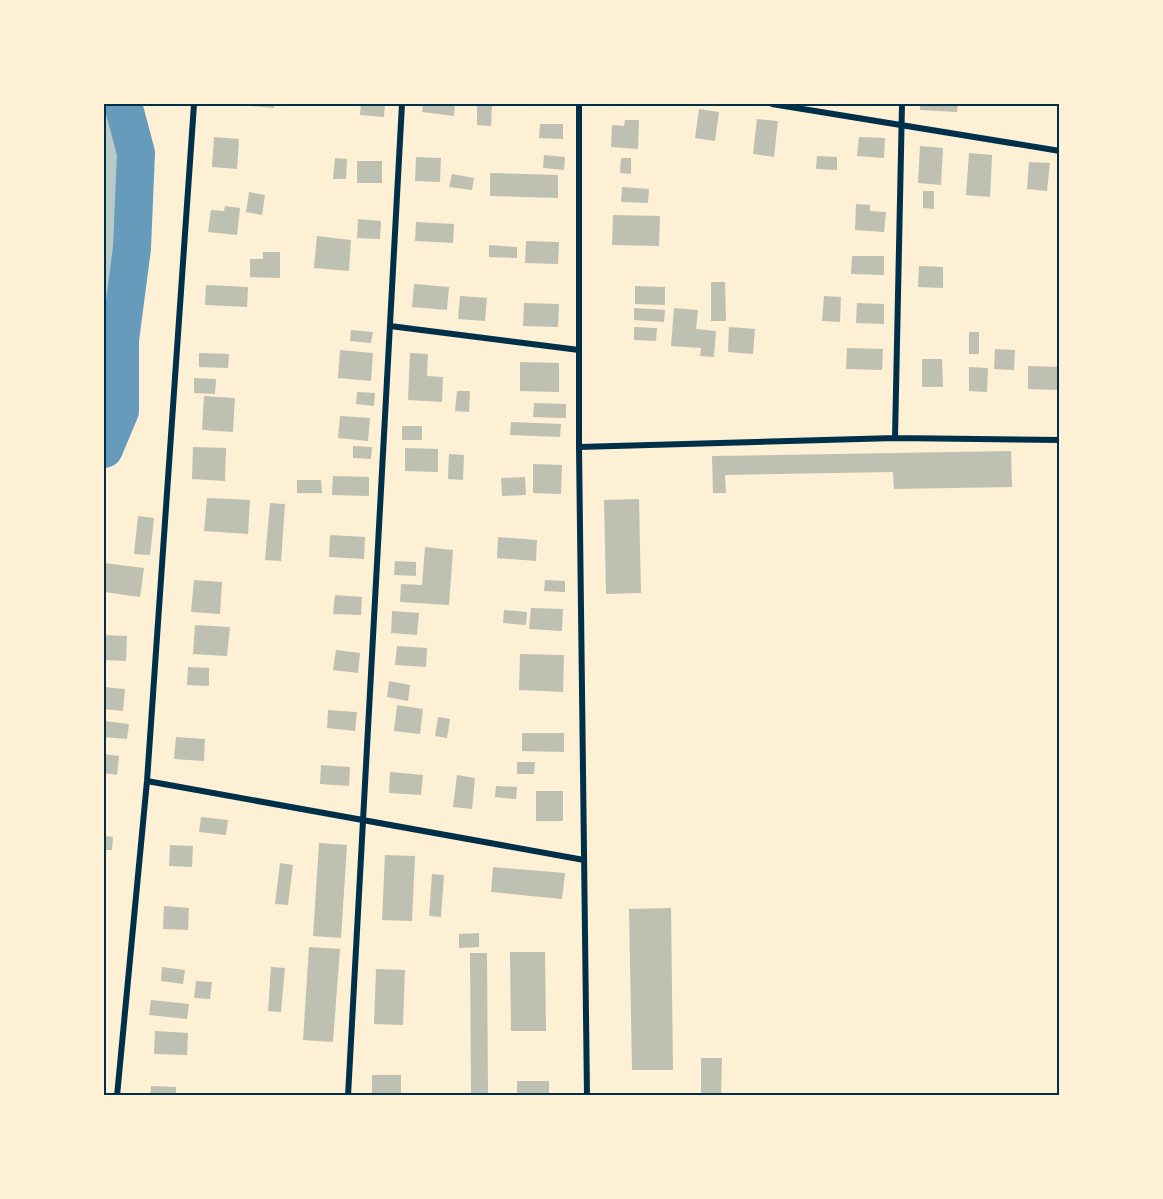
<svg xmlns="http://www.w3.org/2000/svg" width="1163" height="1199" font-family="Roboto,sans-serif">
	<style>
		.green { fill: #b9caca }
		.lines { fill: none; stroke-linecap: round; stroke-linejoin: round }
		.river { stroke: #669bbc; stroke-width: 38 }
		.building { fill: #bec0b2 }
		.minor { stroke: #003049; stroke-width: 6 }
		.neatline { fill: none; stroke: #003049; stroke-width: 2 }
	</style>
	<rect width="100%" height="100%" fill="#fdf0d5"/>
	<path class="green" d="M 104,104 L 113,104 L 126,159 L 107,414 L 104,422 Z"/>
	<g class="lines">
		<path class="river" d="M 104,449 L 120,411 L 120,340 L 132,248 L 136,153 L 123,104"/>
	</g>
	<path class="building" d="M 239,104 L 274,104 L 274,108 L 238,105 Z
		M 361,104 L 385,104 L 384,117 L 360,115 Z
		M 423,104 L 455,104 L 454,116 L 422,112 Z
		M 477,104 L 492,104 L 491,126 L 477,125 Z
		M 920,104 L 958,104 L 957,112 L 920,110 Z
		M 699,109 L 719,112 L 715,141 L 695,138 Z
		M 757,119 L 778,121 L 774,157 L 753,154 Z
		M 625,120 L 639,120 L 638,149 L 611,147 L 612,125 L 624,126 Z
		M 540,124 L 563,124 L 563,139 L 539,138 Z
		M 214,137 L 239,139 L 237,169 L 212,167 Z
		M 859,137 L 885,138 L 884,158 L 857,156 Z
		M 920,146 L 943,148 L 941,185 L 918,183 Z
		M 969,153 L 992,155 L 990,197 L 966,195 Z
		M 544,155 L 565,157 L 564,170 L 543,168 Z
		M 817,156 L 837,157 L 837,170 L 816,169 Z
		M 416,157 L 441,158 L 440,182 L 415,181 Z
		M 335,158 L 347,159 L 346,179 L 333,179 Z
		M 621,158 L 631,158 L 631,174 L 620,173 Z
		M 357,161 L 382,161 L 382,183 L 357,183 Z
		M 1029,162 L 1050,163 L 1047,191 L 1027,189 Z
		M 490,173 L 558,175 L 558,198 L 490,196 Z
		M 452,174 L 474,178 L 472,190 L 449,187 Z
		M 622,187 L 649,189 L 648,203 L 621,202 Z
		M 923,191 L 934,191 L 934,209 L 923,208 Z
		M 249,192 L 265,195 L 262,215 L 246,212 Z
		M 856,204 L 870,205 L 870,211 L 886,212 L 884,232 L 855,230 Z
		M 225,206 L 240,208 L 237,235 L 208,232 L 211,210 L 224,211 Z
		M 613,215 L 660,216 L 659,246 L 612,245 Z
		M 358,219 L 381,221 L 380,239 L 357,238 Z
		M 416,222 L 454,224 L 453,243 L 415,241 Z
		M 317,236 L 351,240 L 349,271 L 314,268 Z
		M 526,241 L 559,242 L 558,264 L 525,263 Z
		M 489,245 L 517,247 L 517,258 L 489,257 Z
		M 263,252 L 280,252 L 280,278 L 250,277 L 250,259 L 263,259 Z
		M 852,256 L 884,256 L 884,275 L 851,274 Z
		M 919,266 L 943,267 L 943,288 L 918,287 Z
		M 711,282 L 725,282 L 726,321 L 711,321 Z
		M 414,284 L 449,287 L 447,310 L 412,307 Z
		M 206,285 L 248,287 L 247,307 L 205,305 Z
		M 635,286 L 665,287 L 665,305 L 635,304 Z
		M 460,296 L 487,298 L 485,321 L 458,319 Z
		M 824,296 L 841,297 L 840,322 L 822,321 Z
		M 524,303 L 559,304 L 558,327 L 523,326 Z
		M 857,303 L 884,304 L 884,324 L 856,323 Z
		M 634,308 L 665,310 L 664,322 L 634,320 Z
		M 674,308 L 698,310 L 696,329 L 716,331 L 714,357 L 700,356 L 701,348 L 671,346 Z
		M 634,327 L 657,328 L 656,341 L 634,340 Z
		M 729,327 L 755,329 L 753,354 L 728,352 Z
		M 351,330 L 373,332 L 371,343 L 350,341 Z
		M 969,332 L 979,332 L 979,354 L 969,354 Z
		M 847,348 L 883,349 L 882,370 L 846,369 Z
		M 995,349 L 1015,350 L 1014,370 L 994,369 Z
		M 340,350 L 373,353 L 371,381 L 338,378 Z
		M 199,353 L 229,354 L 228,368 L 199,367 Z
		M 410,353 L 428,354 L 427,376 L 443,377 L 442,402 L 408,400 Z
		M 922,359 L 942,359 L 943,387 L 922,387 Z
		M 520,362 L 559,363 L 559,392 L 520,391 Z
		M 1028,366 L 1060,367 L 1060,390 L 1028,389 Z
		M 969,367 L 988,368 L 987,392 L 969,391 Z
		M 194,378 L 216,379 L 215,394 L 194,393 Z
		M 457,391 L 470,391 L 469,412 L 455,411 Z
		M 357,392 L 375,393 L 374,406 L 356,404 Z
		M 204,396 L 235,398 L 233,432 L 202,430 Z
		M 534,403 L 566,404 L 566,418 L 533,417 Z
		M 340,416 L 370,418 L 368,441 L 338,438 Z
		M 511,422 L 561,424 L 560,437 L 510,435 Z
		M 402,426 L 422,426 L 422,440 L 402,440 Z
		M 353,446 L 372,447 L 371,459 L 353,458 Z
		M 193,447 L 226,448 L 225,481 L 192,479 Z
		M 405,448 L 438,449 L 438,472 L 405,471 Z
		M 1011,451 L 1012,487 L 894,489 L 893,472 L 725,475 L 726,493 L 713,493 L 712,456 Z
		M 449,454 L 464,455 L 463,480 L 448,479 Z
		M 533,464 L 562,465 L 561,494 L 533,493 Z
		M 333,476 L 369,477 L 369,496 L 332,495 Z
		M 525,477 L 526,495 L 502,496 L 501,478 Z
		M 297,480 L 321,480 L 322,493 L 297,493 Z
		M 207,498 L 250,500 L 248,534 L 204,531 Z
		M 639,499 L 641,593 L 606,594 L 604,500 Z
		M 270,503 L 285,504 L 281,561 L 265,560 Z
		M 138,516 L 154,518 L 150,555 L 134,554 Z
		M 330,535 L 365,537 L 364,559 L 329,557 Z
		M 498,537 L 537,540 L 536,561 L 497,558 Z
		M 425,547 L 453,550 L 449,605 L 400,602 L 401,584 L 422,585 Z
		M 395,561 L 416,562 L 416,576 L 394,575 Z
		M 104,563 L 144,568 L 140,597 L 104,592 Z
		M 194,580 L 222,582 L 220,614 L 191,612 Z
		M 545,580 L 565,581 L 565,592 L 544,591 Z
		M 335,595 L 362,597 L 361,615 L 333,614 Z
		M 531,608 L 563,609 L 562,631 L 529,629 Z
		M 504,610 L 527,612 L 526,625 L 503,623 Z
		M 392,611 L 419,613 L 417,635 L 391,633 Z
		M 195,625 L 230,627 L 227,656 L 193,654 Z
		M 104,635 L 127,636 L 126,661 L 104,660 Z
		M 397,646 L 427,648 L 426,667 L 395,665 Z
		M 336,650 L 360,653 L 358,673 L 333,670 Z
		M 520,654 L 564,655 L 563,692 L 519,690 Z
		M 188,667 L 209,668 L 209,686 L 187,685 Z
		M 389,681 L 410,685 L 408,701 L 387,697 Z
		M 104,687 L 125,689 L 123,711 L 104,709 Z
		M 397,705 L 423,709 L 420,734 L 394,731 Z
		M 328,710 L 357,712 L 355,731 L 327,728 Z
		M 438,717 L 450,719 L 447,738 L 435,736 Z
		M 105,721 L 129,724 L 127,739 L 104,737 Z
		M 522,733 L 564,733 L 564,752 L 522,751 Z
		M 176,737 L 205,739 L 204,761 L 174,759 Z
		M 104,754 L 119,756 L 117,775 L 104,773 Z
		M 517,762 L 535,762 L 534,774 L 517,774 Z
		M 321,765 L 350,767 L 349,786 L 320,784 Z
		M 390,772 L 423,775 L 421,795 L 389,793 Z
		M 457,775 L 475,778 L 472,809 L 453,807 Z
		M 496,786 L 517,787 L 516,799 L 495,797 Z
		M 536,791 L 563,791 L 563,821 L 536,821 Z
		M 201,817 L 228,820 L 226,835 L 199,832 Z
		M 104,836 L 113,837 L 112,850 L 104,850 Z
		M 319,843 L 347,845 L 341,938 L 313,936 Z
		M 170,845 L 193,846 L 192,867 L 169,866 Z
		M 385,855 L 415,856 L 412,921 L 382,920 Z
		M 280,863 L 293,865 L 288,905 L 275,904 Z
		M 493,867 L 565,873 L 562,899 L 491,892 Z
		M 432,874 L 444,875 L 441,917 L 429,916 Z
		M 164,906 L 189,908 L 188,930 L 163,929 Z
		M 671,908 L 673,1070 L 632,1070 L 629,909 Z
		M 479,933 L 479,947 L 459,948 L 459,934 Z
		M 309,947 L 340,949 L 333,1042 L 303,1040 Z
		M 510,952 L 545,952 L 546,1031 L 511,1031 Z
		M 470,953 L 487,953 L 488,1096 L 471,1096 Z
		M 162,967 L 185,970 L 183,984 L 161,981 Z
		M 271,967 L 285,968 L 281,1012 L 268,1011 Z
		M 376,969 L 405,970 L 403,1025 L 374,1024 Z
		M 196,981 L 212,982 L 210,999 L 194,998 Z
		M 151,1000 L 189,1004 L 187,1019 L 149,1015 Z
		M 155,1031 L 188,1033 L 187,1055 L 154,1054 Z
		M 701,1058 L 722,1058 L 721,1096 L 701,1096 Z
		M 372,1075 L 401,1075 L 401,1096 L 372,1096 Z
		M 517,1081 L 549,1081 L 549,1096 L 517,1096 Z
		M 151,1086 L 176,1087 L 176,1096 L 150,1096 Z"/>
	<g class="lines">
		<path class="minor" d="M 579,104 L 579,447 L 587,1096
			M 772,104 L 1060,151
			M 390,326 L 579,350
			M 895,438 L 902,104
			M 579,447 L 895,438 L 1060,440
			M 147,781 L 584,860
			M 117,1096 L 147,781 L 194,104
			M 348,1096 L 402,104"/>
	</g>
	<rect width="1163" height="1199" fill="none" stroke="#fdf0d5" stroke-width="210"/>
	<rect x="105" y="105" width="953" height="989" class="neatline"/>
</svg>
